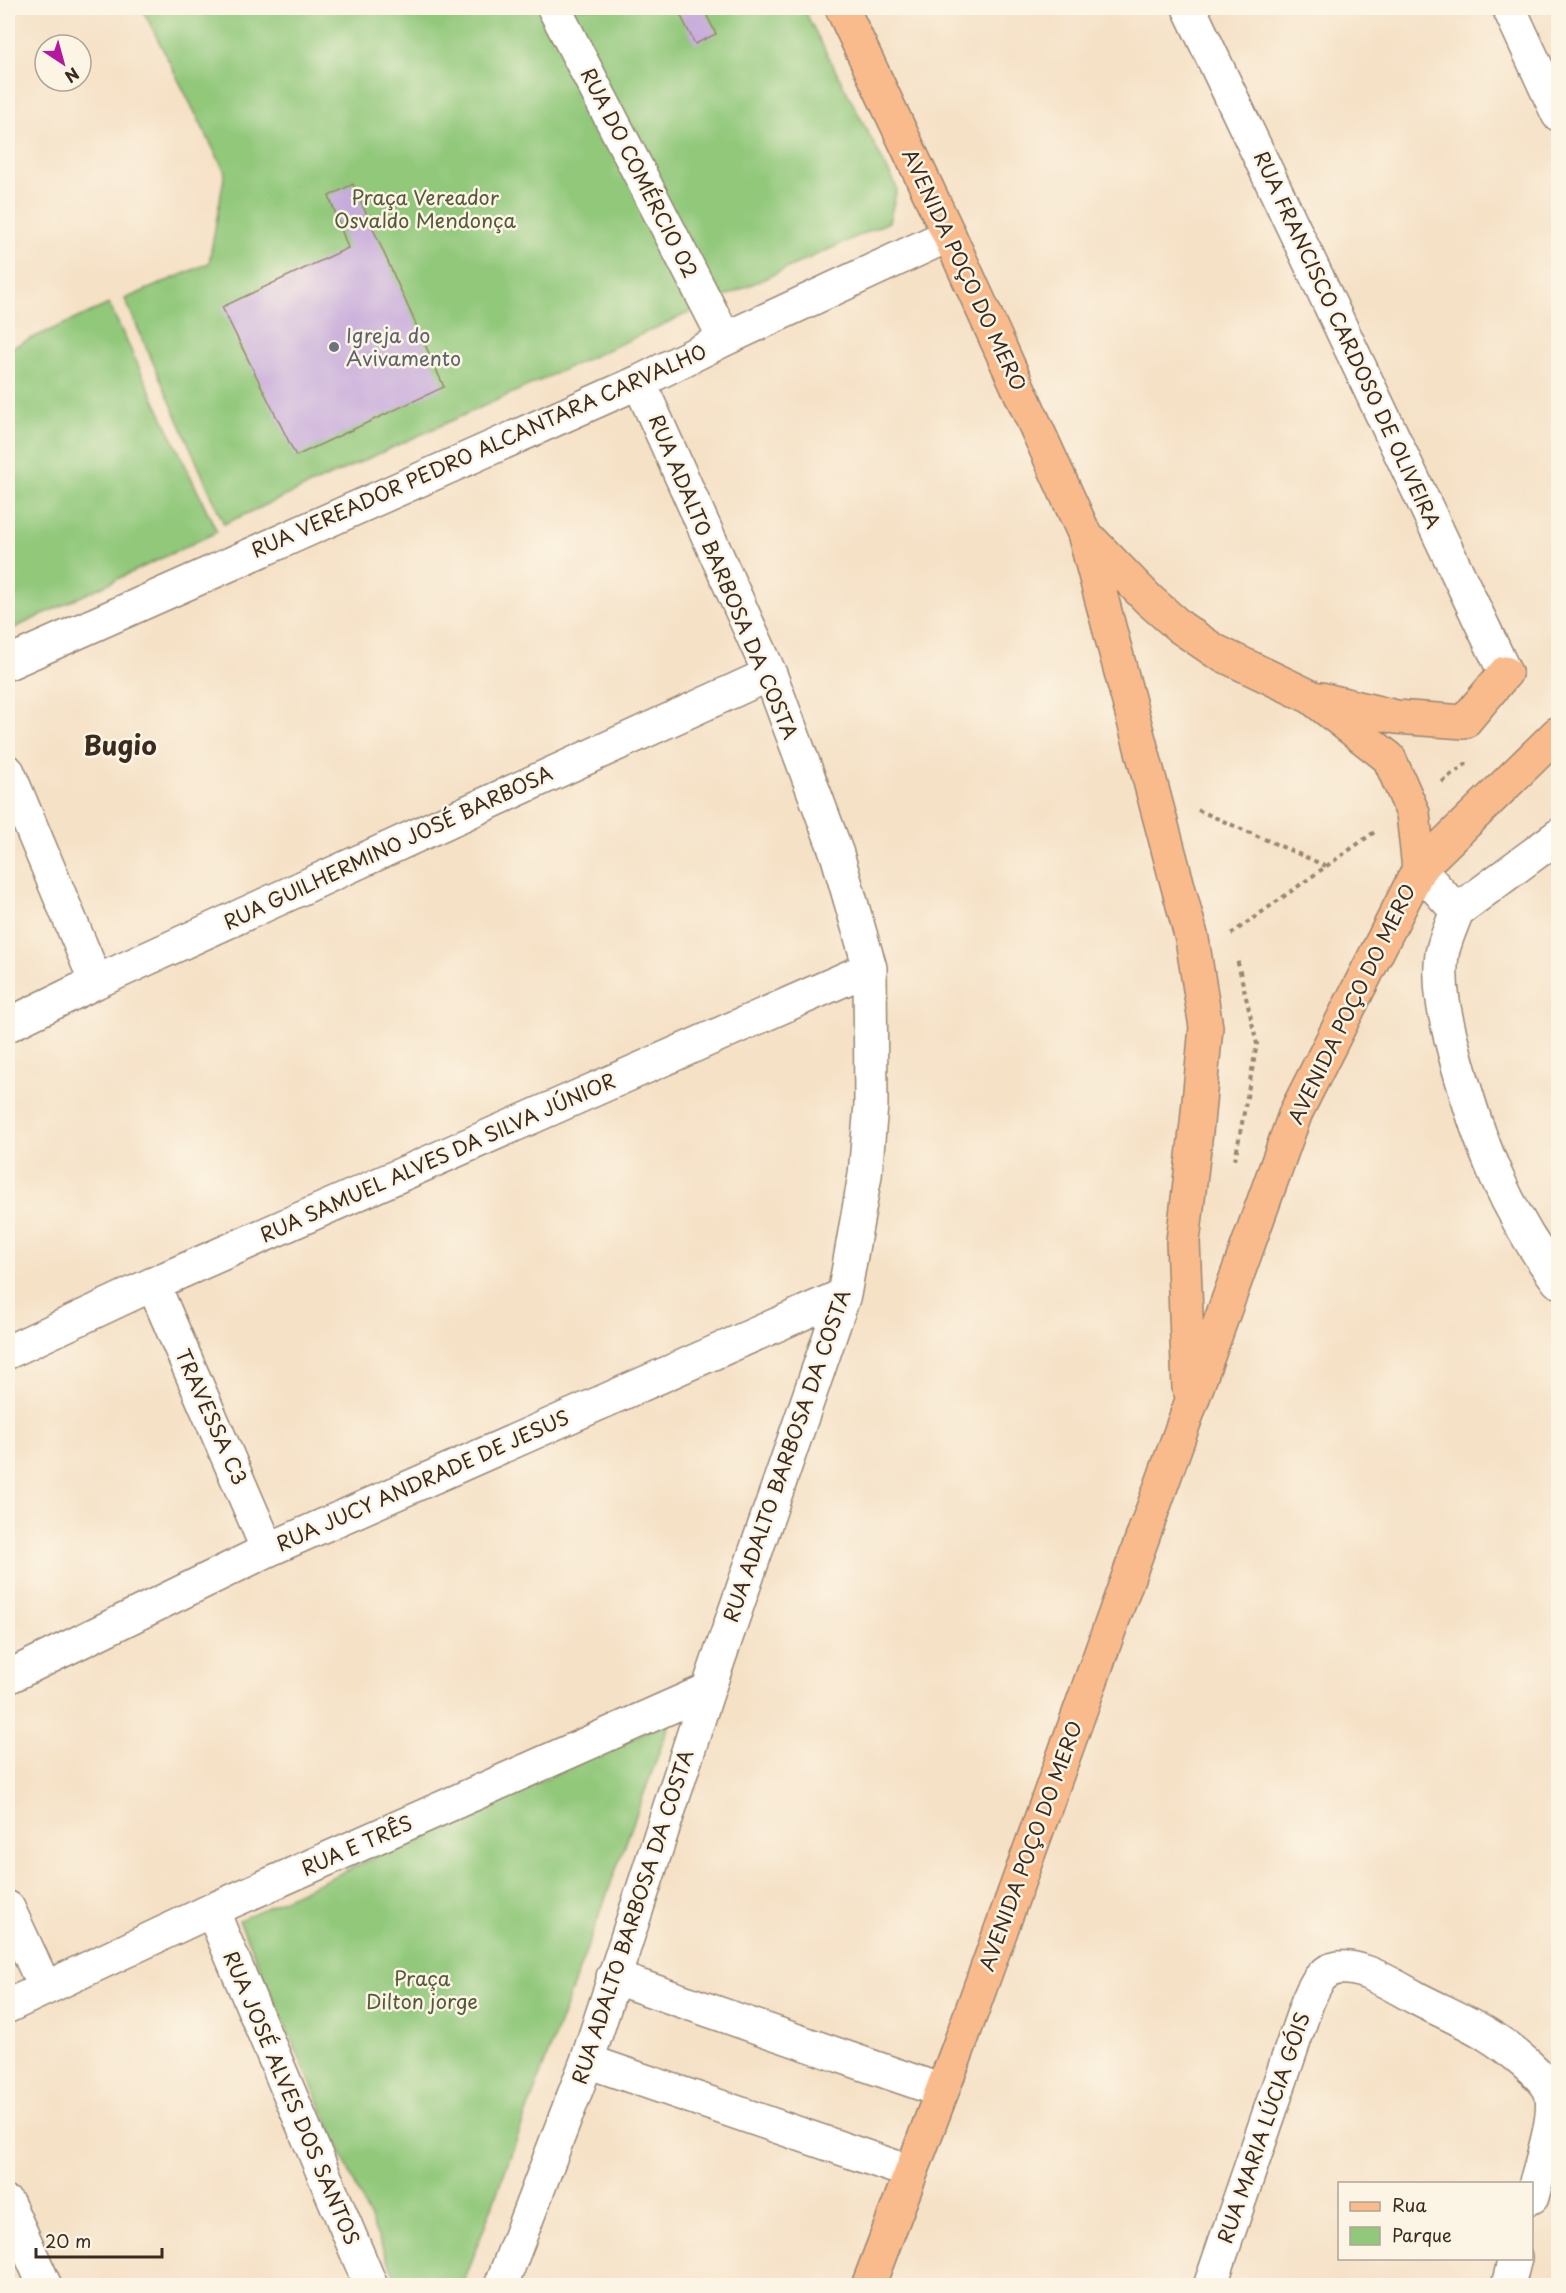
<svg xmlns="http://www.w3.org/2000/svg" width="1566" height="2293" font-family="'Playpen Sans',sans-serif">
	<style>
		.green { fill: #91c87a; stroke: #66794c; stroke-width: 1.5 }
		.building { fill: #c7acdb }
		.lines { fill: none; stroke-linecap: round; stroke-linejoin: round }
		.minor-casing { stroke: #988672; stroke-width: 36 }
		.major-casing { stroke: #988672; stroke-width: 36 }
		.path { stroke: #988672; stroke-width: 4; stroke-dasharray: 4.5 4.5; stroke-linecap: butt }
		.minor { stroke: #fff; stroke-width: 33 }
		.major { stroke: #fabb8c; stroke-width: 33 }
		.worship-dot { fill: #6b7280; stroke: #fcf5e5; stroke-width: 2 }
		.labels { text-anchor: middle; stroke-width: 5; stroke-linejoin: round; paint-order: stroke }
		.street-label { font-size: 20px; fill: #3b2a1e; stroke: #fcf5e5 }
		.park-label { font-size: 20px; fill: #55593a; stroke: #fcf5e5 }
		.worship-label { font-size: 20px; fill: #5b616d; stroke: #fcf5e5; text-anchor: start }
		.district-label { font-size: 26px; font-weight: bold; fill: #3b2a1e; stroke: #fcf5e5 }
	</style>
	<rect width="100%" height="100%" fill="#fcf5e5"/>
	<filter id="ink" filterUnits="userSpaceOnUse"><feTurbulence type="fractalNoise" baseFrequency=".0167" numOctaves="2"/><feDisplacementMap in="SourceGraphic" scale="12" xChannelSelector="R" yChannelSelector="G"/><feConvolveMatrix kernelMatrix="1 2 1 2 8 2 1 2 1" color-interpolation-filters="sRGB"/></filter>
	<filter id="wash" filterUnits="userSpaceOnUse"><feTurbulence type="fractalNoise" baseFrequency=".008" numOctaves="4" result="noise"/><feDisplacementMap in="SourceGraphic" scale="24" xChannelSelector="R" yChannelSelector="G"/><feGaussianBlur stdDeviation="1.35" result="paint"/><feColorMatrix in="noise" values="0 0 0 0 0 0 0 0 0 0 0 0 0 0 0 0 0 1.4 0 .05"/><feComposite in="paint" operator="in"/></filter>
	<g filter="url(#wash)">
		<rect width="100%" height="100%" fill="#f5e1c6"/>
		<path class="green" d="M 142,8 L 803,8 L 897,188 L 889,222 L 224,524 L 125,299 L 209,263 L 225,172 Z
			M 109,304 L 217,532 L 8,631 L 8,349 Z
			M 671,1720 L 463,2285 L 399,2285 L 239,1920 Z"/>
		<g id="blocks">
			<path class="building" d="M 677,8 L 703,8 L 716,34 L 695,44 Z
				M 353,184 L 444,387 L 296,456 L 222,307 L 348,248 L 329,196 Z"/>
		</g>
	</g>
	<g filter="url(#ink)">
		<use href="#blocks" fill-opacity="0" stroke="#988672" stroke-width="1.5"/>
		<g class="lines">
			<defs>
				<path id="minor" d="M 554,8 L 725,339
					M 1189,8 L 1505,673
					M 1509,8 L 1558,114
					M 8,663 L 639,382 L 725,339 L 949,235
					M 8,772 L 96,982
					M 1419,869 L 1457,911
					M 1457,911 C 1452,925 1445,939 1442,954 C 1437,991 1448,1027 1457,1062 C 1480,1145 1506,1212 1558,1281
					M 1457,911 L 1558,836
					M 8,1025 L 96,982 L 770,674
					M 153,1284 L 268,1550
					M 8,1352 L 153,1284 L 870,968
					M 8,1677 L 268,1550 L 844,1295
					M 8,1908 L 45,1988
					M 212,1910 L 371,2286
					M 613,1977 L 942,2091
					M 8,2006 L 212,1910 L 708,1690
					M 587,2061 L 910,2172
					M 8,2204 L 45,2286
					M 501,2286 L 587,2061 L 708,1690 L 844,1295 L 865,1175 L 871,1105 L 870,968 L 837,854 L 770,674 L 639,382
					M 1210,2286 L 1307,2003 C 1314,1987 1319,1971 1338,1968 C 1347,1967 1357,1969 1365,1972 C 1383,1978 1401,1990 1418,1999 C 1441,2011 1466,2021 1488,2035 C 1503,2044 1546,2076 1551,2093 C 1558,2117 1538,2172 1532,2197
					M 1508,2286 L 1515,2258"/>
				<path id="major" d="M 842,8 L 949,235 L 1084,533 L 1192,939 L 1206,1027 L 1197,1123 L 1183,1241 L 1189,1388
					M 1321,699 L 1396,717 L 1464,722 L 1505,673
					M 1419,869 L 1558,733
					M 868,2286 L 958,2049 L 1296,1112 L 1419,869 L 1413,813 L 1389,758 L 1311,697 L 1215,651 L 1180,627 L 1149,600 L 1084,533"/>
			</defs>
			<use href="#minor" class="minor-casing"/>
			<use href="#major" class="major-casing"/>
			<path class="path" d="M 1442,782 L 1466,764 L 1471,764
				M 1198,810 L 1326,866
				M 1231,934 L 1376,831
				M 1235,1160 L 1257,1044 L 1237,959"/>
			<use href="#minor" class="minor"/>
			<use href="#major" class="major"/>
		</g>
	</g>
	<circle class="worship-dot" cx="334" cy="347" r="6"/>
	<g class="labels">
		<g class="street-label">
			<text transform="translate(639 173) rotate(63)" y="7">RUA DO COMÉRCIO 02</text>
			<text transform="translate(964 270) rotate(65)" y="7">AVENIDA POÇO DO MERO</text>
			<text transform="translate(1347 340) rotate(65)" y="7">RUA FRANCISCO CARDOSO DE OLIVEIRA</text>
			<text transform="translate(479 451) rotate(-24)" y="7">RUA VEREADOR PEDRO ALCANTARA CARVALHO</text>
			<text transform="translate(723 577) rotate(67)" y="7">RUA ADALTO BARBOSA DA COSTA</text>
			<text transform="translate(388 848) rotate(-25)" y="7">RUA GUILHERMINO JOSÉ BARBOSA</text>
			<text transform="translate(1352 1004) rotate(-64)" y="7">AVENIDA POÇO DO MERO</text>
			<text transform="translate(438 1158) rotate(-24)" y="7">RUA SAMUEL ALVES DA SILVA JÚNIOR</text>
			<text transform="translate(211 1417) rotate(66)" y="7">TRAVESSA C3</text>
			<text transform="translate(787 1456) rotate(-71)" y="7">RUA ADALTO BARBOSA DA COSTA</text>
			<text transform="translate(423 1481) rotate(-24)" y="7">RUA JUCY ANDRADE DE JESUS</text>
			<text transform="translate(357 1846) rotate(-24)" y="7">RUA E TRÊS</text>
			<text transform="translate(1031 1846) rotate(-70)" y="7">AVENIDA POÇO DO MERO</text>
			<text transform="translate(633 1917) rotate(-72)" y="7">RUA ADALTO BARBOSA DA COSTA</text>
			<text transform="translate(291 2098) rotate(67)" y="7">RUA JOSÉ ALVES DOS SANTOS</text>
			<text transform="translate(1264 2128) rotate(-71)" y="7">RUA MARIA LÚCIA GÓIS</text>
		</g>
		<g class="park-label">
			<text x="425" y="205">Praça Vereador<tspan x="425" dy="23">Osvaldo Mendonça</tspan></text>
			<text x="422" y="1986">Praça<tspan x="422" dy="23">Dilton jorge</tspan></text>
		</g>
		<g class="worship-label">
			<text x="346" y="343">Igreja do<tspan x="346" dy="23">Avivamento</tspan></text>
		</g>
		<g class="district-label">
			<text x="120" y="755">Bugio</text>
		</g>
	</g>
	<rect width="1566" height="2293" fill="none" stroke="#fcf5e5" stroke-width="30"/>
	<rect x="1338" y="2182" width="195" height="78" fill="#fcf5e5" stroke="#afa495" stroke-width="1.5"/>
	<rect x="1350" y="2202" width="30" height="9" fill="#fabb8c" stroke="#afa495" stroke-width="1.5"/>
	<text x="1392" y="2212" font-size="18" fill="#3b2a1e">Rua</text>
	<rect x="1350" y="2227" width="30" height="18" fill="#91c87a" stroke="#afa495" stroke-width="1.5"/>
	<text x="1392" y="2242" font-size="18" fill="#3b2a1e">Parque</text>
	<g transform="translate(63 63) rotate(144)"><circle r="28" fill="#fcf5e5" stroke="#afa495" stroke-width="1.5"/>
	<path d="M0-4.5L10 22L0 15L-10 22Z" fill="#b5179e"/>
	<text y="-9" font-size="16" font-weight="bold" text-anchor="middle" fill="#3b2a1e">N</text>
	</g>
	<path d="M36 2248v9h126v-9" fill="none" stroke="#3b2a1e" stroke-width="3"/>
	<text x="45" y="2248" font-size="18" fill="#3b2a1e" stroke="#fcf5e5" stroke-width="4.5" paint-order="stroke">20 m</text>
</svg>
